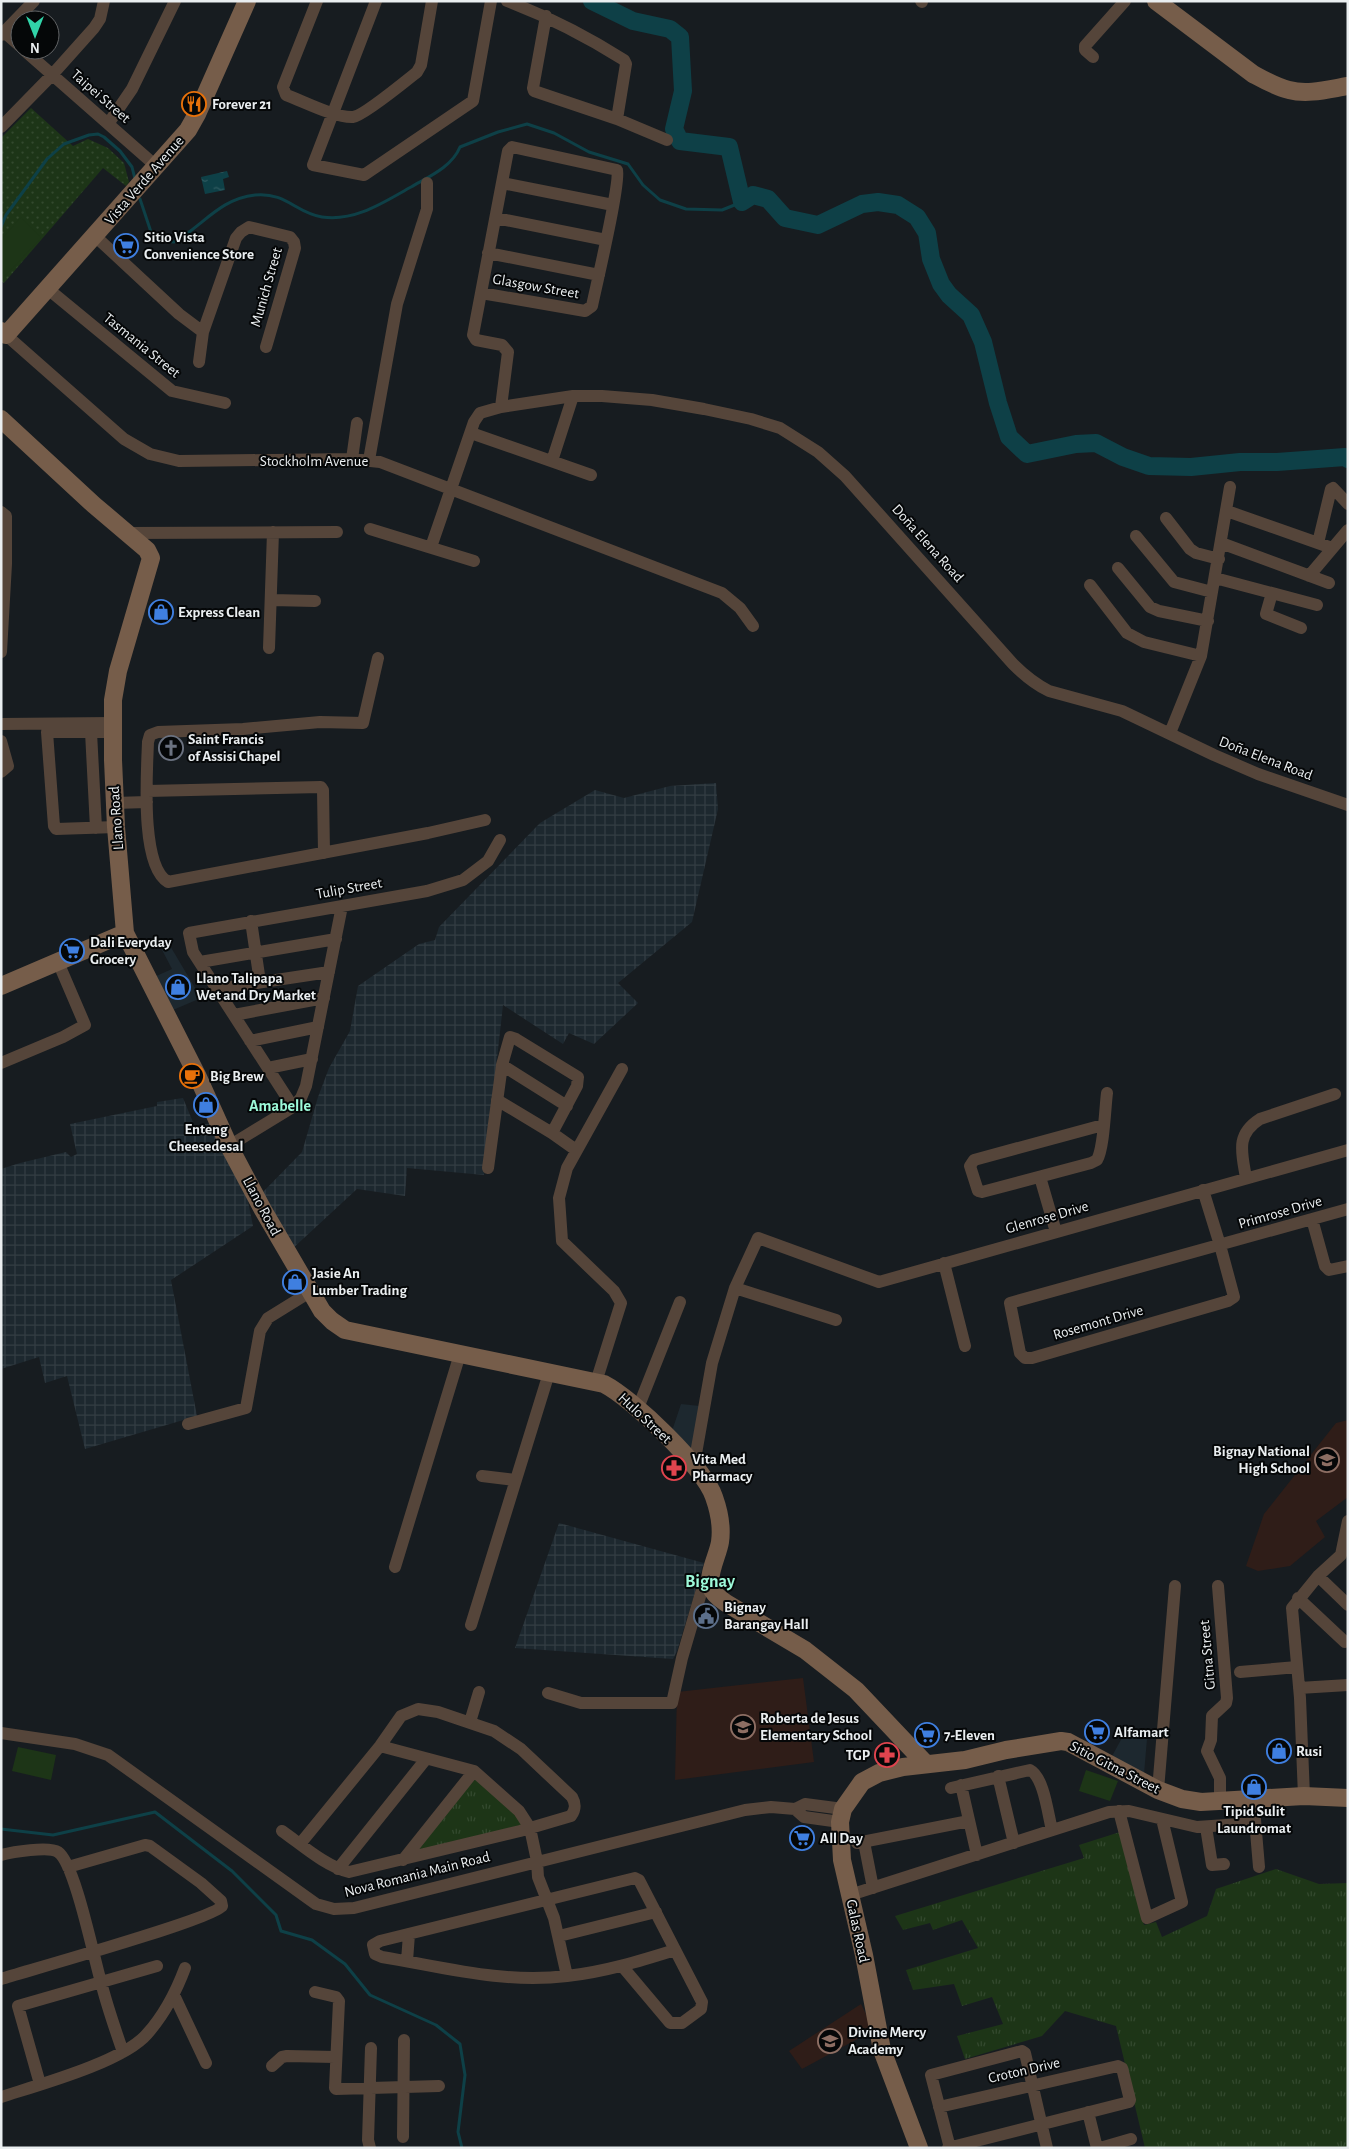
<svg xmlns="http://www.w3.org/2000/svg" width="1349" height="2149" font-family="'Alegreya Sans',sans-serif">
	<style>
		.built { fill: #1d282f }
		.industrial { fill: url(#industrial-grid) }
		.education { fill: #2f1d18 }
		.grass { fill: url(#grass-tufts) }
		.park { fill: url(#park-dots) }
		.pitch { fill: #1d3517 }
		.water { fill: url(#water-ripples) }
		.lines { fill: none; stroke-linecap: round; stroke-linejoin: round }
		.stream { stroke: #0e4047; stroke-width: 3 }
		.river { stroke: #0e4047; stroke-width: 18 }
		.street { stroke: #55453a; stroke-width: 12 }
		.secondary { stroke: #765d4a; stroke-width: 18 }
		.labels { text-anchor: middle; stroke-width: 4; stroke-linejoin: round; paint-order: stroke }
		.street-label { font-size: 15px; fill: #eaeef0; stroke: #050708 }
		.poi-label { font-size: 15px; font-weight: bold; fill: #eaeef0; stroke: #050708; text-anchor: start }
		.neighbourhood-label { font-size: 16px; font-weight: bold; fill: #9df9d9; stroke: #050708 }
		.quarter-label { font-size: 18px; font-weight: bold; fill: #9df9d9; stroke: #050708 }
	</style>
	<defs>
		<pattern id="industrial-grid" width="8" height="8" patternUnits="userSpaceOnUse" patternTransform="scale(1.25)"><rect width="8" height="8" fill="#1d282f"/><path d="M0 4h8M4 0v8" fill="none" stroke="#333d43"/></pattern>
		<pattern id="grass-tufts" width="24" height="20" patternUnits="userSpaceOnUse" patternTransform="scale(1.25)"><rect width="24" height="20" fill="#1d3517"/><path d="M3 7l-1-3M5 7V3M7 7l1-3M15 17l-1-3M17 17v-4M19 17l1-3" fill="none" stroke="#33492e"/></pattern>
		<pattern id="park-dots" width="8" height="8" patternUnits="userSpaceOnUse" patternTransform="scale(1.25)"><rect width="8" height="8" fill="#1d3517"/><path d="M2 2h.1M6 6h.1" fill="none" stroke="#33492e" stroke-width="1.8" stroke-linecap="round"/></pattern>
		<pattern id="water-ripples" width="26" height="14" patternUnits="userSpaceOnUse" patternTransform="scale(1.25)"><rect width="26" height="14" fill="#0e4047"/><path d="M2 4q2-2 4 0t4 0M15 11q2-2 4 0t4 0" fill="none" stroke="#315c62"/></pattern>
	</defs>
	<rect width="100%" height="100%" fill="#171c20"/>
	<path class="built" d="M 169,944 L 201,998 L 173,1010 L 154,977 L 172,969 L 160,946 Z
		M 681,1404 L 700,1406 L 692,1456 L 670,1437 Z
		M 1123,1736 L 1147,1739 L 1144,1774 L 1111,1758 Z"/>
	<path class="industrial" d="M 716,783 L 718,809 L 692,922 L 618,983 L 638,1003 L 594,1044 L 569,1033 L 563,1044 L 503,1005 L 484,1175 L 407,1168 L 405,1196 L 357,1189 L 291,1250 L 262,1193 L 302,1152 L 318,1097 L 329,1068 L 350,1031 L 358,986 L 419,944 L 435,940 L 439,927 L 540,823 L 595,790 L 624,798 L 670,786 Z
		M 183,1098 L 195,1127 L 214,1122 L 244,1182 L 253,1226 L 171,1280 L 197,1416 L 85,1449 L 67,1376 L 45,1383 L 39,1357 L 1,1369 L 1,1169 L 20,1163 L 66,1152 L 71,1157 L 77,1154 L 70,1124 L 157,1106 L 157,1102 Z
		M 559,1523 L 704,1563 L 677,1651 L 673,1659 L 515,1648 Z"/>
	<path class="education" d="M 1348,1420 L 1348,1497 L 1316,1521 L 1325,1537 L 1290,1566 L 1258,1571 L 1246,1566 L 1264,1514 L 1336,1423 Z
		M 803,1678 L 814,1762 L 675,1780 L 677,1692 Z
		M 861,2004 L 874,2030 L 802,2069 L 789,2051 Z"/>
	<path class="grass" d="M 476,1776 L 527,1825 L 415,1852 Z
		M 1120,1832 L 1144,1925 L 1156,1922 L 1162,1937 L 1207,1916 L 1216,1889 L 1276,1869 L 1319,1884 L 1348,1883 L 1348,2148 L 1145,2148 L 1116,2026 L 1065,2011 L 1042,2036 L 965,2059 L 957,2036 L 1003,2024 L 992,1997 L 962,2006 L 954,1984 L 913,1990 L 906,1970 L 978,1948 L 962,1920 L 933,1930 L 930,1923 L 903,1930 L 895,1916 L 1084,1858 L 1079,1845 Z"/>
	<path class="park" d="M 31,108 L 73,146 L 88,139 L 108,148 L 124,163 L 129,182 L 126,186 L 103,168 L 4,283 L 1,281 L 1,138 Z"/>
	<path class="pitch" d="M 21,217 L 41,238 L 3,278 L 1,276 L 1,240 Z
		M 18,1747 L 56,1755 L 51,1780 L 12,1771 Z
		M 1086,1770 L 1118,1781 L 1110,1801 L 1079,1791 Z"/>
	<path class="water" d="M 227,171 L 229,177 L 223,179 L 225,190 L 205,194 L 201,177 Z"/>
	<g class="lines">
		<path class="stream" d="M 140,199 L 151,232 L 158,240 L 174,242 C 203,226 219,199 255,195 C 286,192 296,213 322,217 C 355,222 384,202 411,187 C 428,177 452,167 460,147 L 498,132 L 527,124 L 554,133 L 589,152 L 628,164 L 643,185 L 660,200 L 686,209 L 722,210 L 742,202
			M 1,227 L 6,215 L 47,159 L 64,144 L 89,135 L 98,134 L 104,137 L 120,151 L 132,167 L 135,179
			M 1,1829 L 53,1835 L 155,1812 L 232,1871 L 276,1915 L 281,1931 L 312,1940 L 345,1964 L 370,1995 L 436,2025 L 460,2044 L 465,2075 L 458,2132 L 462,2148"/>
		<path class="river" d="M 592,1 L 633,21 L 670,29 L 680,37 L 683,91 L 674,129 L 680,141 L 729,147 L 742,202 L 753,195 L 768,199 L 785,218 L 818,225 L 862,204 L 878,202 L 898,205 L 917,217 L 927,233 L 931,259 L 941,284 L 949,295 L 971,315 L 983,342 L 998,403 L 1009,437 L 1027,454 L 1076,444 L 1096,443 L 1123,457 L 1149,466 L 1191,467 L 1240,462 L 1277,462 L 1345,457 L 1348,459"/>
		<path class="street" d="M 317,1 L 283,87 L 286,95 C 303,101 335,118 353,117 C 363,116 407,80 417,72 L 421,65 L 432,1
			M 376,1 L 313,165 L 364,175 L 473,101 L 491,1
			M 507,1 C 549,17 586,36 624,60 L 626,64 L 617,119
			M 921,1 L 922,2
			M 546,16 L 533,88 L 534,91 L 617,119 L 667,140
			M 4,32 L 20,46
			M 1,35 L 34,1
			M 24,50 L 156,166
			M 1093,57 L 1085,50 L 1085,46 L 1125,1
			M 108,124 L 132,89 L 175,1
			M 1,127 L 52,75 L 94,28 L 100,19 L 104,1
			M 502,183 L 613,205
			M 496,218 L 606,240
			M 95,236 L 179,314 L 203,332
			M 488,253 L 599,275
			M 48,289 L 172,391 L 225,403
			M 481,293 L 585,311 L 592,306 C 596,287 621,181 617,170 L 512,147 L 508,151 L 473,335 L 476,340 L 502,345 L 508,352 L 501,407
			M 6,335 L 124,439 L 150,454 L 179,461 L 352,459 L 380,462 L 722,593 L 740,608 L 753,626
			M 199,362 L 203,332 L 236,238 L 241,232 L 249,227 L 290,237 L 294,242 L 295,248 L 266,347
			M 471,433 L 591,475
			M 352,459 L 357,423
			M 369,460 L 397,304 L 427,209 L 427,183
			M 552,461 L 573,396
			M 1227,511 L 1332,548
			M 1,512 L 6,516 L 6,564 L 1,652
			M 1166,518 L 1190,549 L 1196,553 L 1219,559
			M 370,529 L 474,561
			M 126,533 L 337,532
			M 1136,536 L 1174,582 L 1212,592
			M 1221,543 L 1329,583
			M 1318,543 L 1331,489 L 1333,488 L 1348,504
			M 431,547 L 474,422 L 480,413 L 501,407 L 573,396 L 602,396 L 652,400 L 704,409 L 751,419 L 780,428 L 818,452 L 845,476 L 1013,664 C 1024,675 1035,684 1049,691 L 1122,711 L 1214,755 L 1258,774 L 1348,805
			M 1118,568 L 1150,607 L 1159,611 L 1208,621
			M 1309,576 L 1348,530
			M 1215,578 L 1317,605
			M 1090,585 L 1127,633 L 1144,642 L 1201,656
			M 1272,593 L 1266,614 L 1301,628
			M 272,600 L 315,601
			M 269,648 L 273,532
			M 378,658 L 363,723 L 320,722 L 243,729 L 158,732 L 150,735 L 148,742 C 147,772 140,866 168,882 L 428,833 L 485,820
			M 1,724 L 113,723
			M 47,732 L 54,826 L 56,829 L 116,827
			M 49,732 L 112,732
			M 91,732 L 96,828
			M 1170,733 L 1201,656 L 1230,487
			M 1,741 L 8,766 L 1,772
			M 147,791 L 321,787 L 323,790 L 324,853
			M 115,803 L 147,802
			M 251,921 L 260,982
			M 200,962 L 336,939
			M 217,989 L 329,972
			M 234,1015 L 324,998
			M 250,1041 L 318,1027
			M 1,1063 L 63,1037 L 85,1025 L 58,962
			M 502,1065 L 567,1106
			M 268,1068 L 312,1059
			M 497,1100 L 552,1133 L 576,1150
			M 293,1107 L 193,952 L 189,933 L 427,891 L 463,880 L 488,861 L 500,840
			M 1103,1125 L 974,1160 L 970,1166 L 978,1191 L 982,1192 L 1091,1163 L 1097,1160 C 1104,1148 1105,1108 1107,1093
			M 229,1146 L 293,1107 L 301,1098 L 306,1086 L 342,906
			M 488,1168 L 502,1065 L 510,1037 L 516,1039 L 578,1077 L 577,1086 L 552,1133
			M 1040,1177 L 1056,1232
			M 1246,1178 C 1242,1153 1235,1135 1260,1119 L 1335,1094
			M 1203,1190 L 1220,1245 L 1234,1297 L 1228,1301 L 1032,1358 L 1025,1358 L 1020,1353 L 1010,1303 L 1348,1209
			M 1312,1219 L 1325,1266 L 1329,1270 L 1348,1266
			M 944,1263 L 965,1346
			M 735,1288 L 836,1320
			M 596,1382 L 621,1303 L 614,1291 L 562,1241 L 559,1198 L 567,1168 L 622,1069
			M 638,1408 L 680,1302
			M 188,1424 L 246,1408 L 260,1331 L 268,1318 L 310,1292
			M 694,1465 L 712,1363 L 735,1288 L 758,1238 L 879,1282 L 1348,1150
			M 482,1476 L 515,1480
			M 395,1567 L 460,1354
			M 1318,1576 L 1348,1605
			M 1218,1586 L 1227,1698 L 1226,1703 L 1212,1716 L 1211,1740 L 1207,1751 L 1220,1778 L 1220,1801
			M 1298,1598 L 1345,1642
			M 471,1625 L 549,1373
			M 1240,1672 L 1297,1667
			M 1299,1688 L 1348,1685
			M 548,1693 L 581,1703 L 672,1703 L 682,1658 L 701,1593 L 703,1588 L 710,1582
			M 470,1722 L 479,1692
			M 1,1733 L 75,1744 L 108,1755 L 316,1904 L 334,1909 L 354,1908 L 745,1810 L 771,1807 L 795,1809 L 805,1804 L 843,1809
			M 380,1746 L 474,1771
			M 998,1776 L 1014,1843
			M 961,1785 L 977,1855
			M 951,1788 L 1030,1770 C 1044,1777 1048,1815 1052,1830
			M 1158,1790 L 1175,1586
			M 1304,1796 L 1300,1698 L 1292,1608 L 1318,1576 L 1341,1555 L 1348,1521
			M 1254,1808 L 1259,1867
			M 795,1809 L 804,1817 L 840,1822
			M 1119,1811 L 1147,1918 L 1182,1902 L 1162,1819
			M 1206,1827 L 1212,1865 L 1224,1864
			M 282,1831 C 302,1845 325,1866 349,1872 L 520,1831 L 571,1816 C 576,1809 576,1804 572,1797 L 521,1749 L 494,1731 L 438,1712 L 418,1709 L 401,1716 L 380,1746 L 300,1844
			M 864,1842 L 873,1888
			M 857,1843 L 969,1821
			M 1,1855 C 12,1852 49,1846 58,1852 C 75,1863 94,1959 101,1982 C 107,2006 115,2029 123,2052
			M 403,1860 L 474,1771 L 519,1811 L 530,1828 L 537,1861 L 538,1877 L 554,1918 L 567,1976
			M 338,1869 L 426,1759
			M 850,1895 L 1109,1812 L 1129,1811 L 1197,1827 L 1255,1823
			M 559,1936 L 656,1912
			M 407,1961 L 409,1934
			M 622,1966 L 670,2023 L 682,2023 L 701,2009 L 702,2002 L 639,1880 L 635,1878 L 380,1941 L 373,1945 L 375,1954 L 382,1957 C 443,1967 504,1984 567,1976 C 604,1972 640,1961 675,1950
			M 1,1979 C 30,1970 213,1919 222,1906 L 221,1901 L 201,1883 L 150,1846 L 145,1845 L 68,1867
			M 315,1992 L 336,1997 L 339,2001 L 335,2088 L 336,2089 L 439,2086
			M 174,1995 L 206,2063
			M 272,2066 L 282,2057 L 287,2056 L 335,2057
			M 40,2084 L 18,2006 L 157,1966
			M 1,2097 C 38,2085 123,2062 147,2034 C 164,2015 176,1992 185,1968
			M 939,2107 L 1118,2066 L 1122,2068 L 1130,2100 L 1129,2102 L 948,2148
			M 1088,2112 L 1097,2148
			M 403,2137 L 404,2040
			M 370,2148 L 368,2140 L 371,2048
			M 950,2148 L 931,2075 L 1022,2051 L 1025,2053 L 1047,2148
			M 1100,2148 L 1131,2139"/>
		<path class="secondary" d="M 1156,1 L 1253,74 C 1264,80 1276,87 1289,90 C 1308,95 1329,89 1348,86
			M 1,331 L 6,335 L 188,130 L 197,114 L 247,1
			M 1,419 L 94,505 L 147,550 L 151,558 L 118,671 L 113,700 L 113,760 L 116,827 L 125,933 L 197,1075 L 229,1146 L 263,1210 L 322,1311 L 332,1321 L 345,1330 L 604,1384 C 633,1399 704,1467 714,1497 C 719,1511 722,1528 720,1542 C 718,1555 707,1574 711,1587 C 713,1594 720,1599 726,1603 L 805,1650 L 856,1690 L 926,1764
			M 1,986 L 125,933
			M 919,2148 L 882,2050 L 864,1955 L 842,1860 L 840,1822 L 843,1809 L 862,1782 L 879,1773 L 903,1767 L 965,1760 L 1006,1750 L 1061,1741 L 1068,1742 L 1158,1790 L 1182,1799 L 1201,1802 L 1304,1796 L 1348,1798"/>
	</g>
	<defs>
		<symbol id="restaurant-ring" viewBox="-11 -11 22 22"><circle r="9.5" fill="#050708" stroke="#e8710a" stroke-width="1.5"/><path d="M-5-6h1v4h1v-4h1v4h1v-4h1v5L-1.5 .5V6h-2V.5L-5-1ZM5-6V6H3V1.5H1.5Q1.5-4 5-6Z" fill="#e8710a"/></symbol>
		<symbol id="supermarket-ring" viewBox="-11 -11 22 22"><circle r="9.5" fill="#050708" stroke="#3f7fe0" stroke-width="1.5"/><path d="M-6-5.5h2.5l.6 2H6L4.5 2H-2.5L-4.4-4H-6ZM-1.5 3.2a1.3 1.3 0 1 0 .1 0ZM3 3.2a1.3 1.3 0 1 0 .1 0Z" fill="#3f7fe0"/></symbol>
		<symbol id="shop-ring" viewBox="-11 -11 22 22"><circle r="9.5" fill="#050708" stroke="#3f7fe0" stroke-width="1.5"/><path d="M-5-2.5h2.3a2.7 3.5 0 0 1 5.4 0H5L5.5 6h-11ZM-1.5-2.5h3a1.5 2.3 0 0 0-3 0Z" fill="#3f7fe0"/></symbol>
		<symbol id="church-ring" viewBox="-11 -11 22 22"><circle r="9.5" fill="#050708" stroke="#6b7280" stroke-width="1.5"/><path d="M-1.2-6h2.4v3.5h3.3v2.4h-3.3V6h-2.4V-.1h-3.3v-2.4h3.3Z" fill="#6b7280"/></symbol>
		<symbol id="cafe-ring" viewBox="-11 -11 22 22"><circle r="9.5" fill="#050708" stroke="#e8710a" stroke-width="1.5"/><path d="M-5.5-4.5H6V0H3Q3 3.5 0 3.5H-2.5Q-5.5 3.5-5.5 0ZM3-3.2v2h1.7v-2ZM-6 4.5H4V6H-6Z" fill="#e8710a"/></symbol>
		<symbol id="school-ring" viewBox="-11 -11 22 22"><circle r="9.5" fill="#050708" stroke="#8d6e63" stroke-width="1.5"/><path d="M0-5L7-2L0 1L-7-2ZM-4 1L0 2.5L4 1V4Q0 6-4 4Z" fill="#8d6e63"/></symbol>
		<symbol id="pharmacy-ring" viewBox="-11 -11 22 22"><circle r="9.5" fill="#050708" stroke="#e0444e" stroke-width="1.5"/><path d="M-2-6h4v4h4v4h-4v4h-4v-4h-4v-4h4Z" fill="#e0444e"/></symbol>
		<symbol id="civic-ring" viewBox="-11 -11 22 22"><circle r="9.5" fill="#050708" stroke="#5c6f8a" stroke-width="1.5"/><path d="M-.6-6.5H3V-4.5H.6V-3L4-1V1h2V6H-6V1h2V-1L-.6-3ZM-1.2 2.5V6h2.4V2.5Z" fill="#5c6f8a"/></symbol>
	</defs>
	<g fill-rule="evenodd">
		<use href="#restaurant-ring" x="180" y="90" width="28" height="28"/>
		<use href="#supermarket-ring" x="112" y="232" width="28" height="28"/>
		<use href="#shop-ring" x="147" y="598" width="28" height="28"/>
		<use href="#church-ring" x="157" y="734" width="28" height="28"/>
		<use href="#supermarket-ring" x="58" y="937" width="28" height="28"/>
		<use href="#shop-ring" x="164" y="973" width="28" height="28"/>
		<use href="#cafe-ring" x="178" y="1062" width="28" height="28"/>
		<use href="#shop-ring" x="192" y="1091" width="28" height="28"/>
		<use href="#shop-ring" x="281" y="1268" width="28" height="28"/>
		<use href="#school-ring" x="1313" y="1446" width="28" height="28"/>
		<use href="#pharmacy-ring" x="660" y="1454" width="28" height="28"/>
		<use href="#civic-ring" x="692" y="1602" width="28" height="28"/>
		<use href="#school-ring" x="729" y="1713" width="28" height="28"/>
		<use href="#supermarket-ring" x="1083" y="1718" width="28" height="28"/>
		<use href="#supermarket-ring" x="913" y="1721" width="28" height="28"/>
		<use href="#shop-ring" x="1265" y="1737" width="28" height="28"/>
		<use href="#pharmacy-ring" x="873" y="1741" width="28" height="28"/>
		<use href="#shop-ring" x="1240" y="1773" width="28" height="28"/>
		<use href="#supermarket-ring" x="788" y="1824" width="28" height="28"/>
		<use href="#school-ring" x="816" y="2027" width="28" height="28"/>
	</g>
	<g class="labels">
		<g class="street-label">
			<text transform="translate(101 96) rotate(41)" y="5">Taipei Street</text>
			<text transform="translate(144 180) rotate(-49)" y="5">Vista Verde Avenue</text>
			<text transform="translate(536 286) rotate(10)" y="5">Glasgow Street</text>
			<text transform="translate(266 287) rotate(-74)" y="5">Munich Street</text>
			<text transform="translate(142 345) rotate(39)" y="5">Tasmania Street</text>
			<text x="314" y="466">Stockholm Avenue</text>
			<text transform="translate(928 543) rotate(48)" y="5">Doña Elena Road</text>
			<text transform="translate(1266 758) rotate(21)" y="5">Doña Elena Road</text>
			<text transform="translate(116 818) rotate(-94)" y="5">Llano Road</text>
			<text transform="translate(349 888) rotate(-10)" y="5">Tulip Street</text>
			<text transform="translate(262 1206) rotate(62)" y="5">Llano Road</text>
			<text transform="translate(1280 1212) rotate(-16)" y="5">Primrose Drive</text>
			<text transform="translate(1047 1217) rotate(-16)" y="5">Glenrose Drive</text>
			<text transform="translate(1098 1322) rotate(-16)" y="5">Rosemont Drive</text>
			<text transform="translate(645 1418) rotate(43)" y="5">Hulo Street</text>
			<text transform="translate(1207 1655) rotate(-95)" y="5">Gitna Street</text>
			<text transform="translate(1115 1767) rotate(27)" y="5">Sitio Gitna Street</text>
			<text transform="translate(417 1874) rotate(-14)" y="5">Nova Romania Main Road</text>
			<text transform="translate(858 1931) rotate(78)" y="5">Galas Road</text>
			<text transform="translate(1024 2070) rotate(-13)" y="5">Croton Drive</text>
		</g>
		<g class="poi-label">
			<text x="212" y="109">Forever 21</text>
			<text x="144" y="242">Sitio Vista<tspan x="144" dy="17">Convenience Store</tspan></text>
			<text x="178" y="617">Express Clean</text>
			<text x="188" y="744">Saint Francis<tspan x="188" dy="17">of Assisi Chapel</tspan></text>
			<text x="90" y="947">Dali Everyday<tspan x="90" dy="17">Grocery</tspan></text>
			<text x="196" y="983">Llano Talipapa<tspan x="196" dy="17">Wet and Dry Market</tspan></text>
			<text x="210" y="1081">Big Brew</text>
			<text x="206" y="1134" text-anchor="middle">Enteng<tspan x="206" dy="17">Cheesedesal</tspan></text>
			<text x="312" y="1278">Jasie An<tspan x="312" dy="17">Lumber Trading</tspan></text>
			<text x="1310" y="1456" text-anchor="end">Bignay National<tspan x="1310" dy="17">High School</tspan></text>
			<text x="692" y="1464">Vita Med<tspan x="692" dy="17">Pharmacy</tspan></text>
			<text x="724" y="1612">Bignay<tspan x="724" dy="17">Barangay Hall</tspan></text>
			<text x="760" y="1723">Roberta de Jesus<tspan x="760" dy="17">Elementary School</tspan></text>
			<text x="1114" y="1737">Alfamart</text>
			<text x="944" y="1740">7-Eleven</text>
			<text x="1296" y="1756">Rusi</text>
			<text x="870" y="1760" text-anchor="end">TGP</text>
			<text x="1254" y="1816" text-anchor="middle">Tipid Sulit<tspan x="1254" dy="17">Laundromat</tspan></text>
			<text x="820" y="1843">All Day</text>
			<text x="848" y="2037">Divine Mercy<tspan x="848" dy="17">Academy</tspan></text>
		</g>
		<g class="neighbourhood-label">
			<text x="280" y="1111">Amabelle</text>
		</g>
		<g class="quarter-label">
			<text x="710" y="1587">Bignay</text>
		</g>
	</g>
	<rect width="1349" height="2149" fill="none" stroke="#eaeef0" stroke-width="5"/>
	<g transform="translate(35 35) rotate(180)"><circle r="24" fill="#050708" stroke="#616365"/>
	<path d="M0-4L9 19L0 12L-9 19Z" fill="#31d4a9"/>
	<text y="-8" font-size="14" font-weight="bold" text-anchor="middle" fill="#eaeef0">N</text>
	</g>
</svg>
